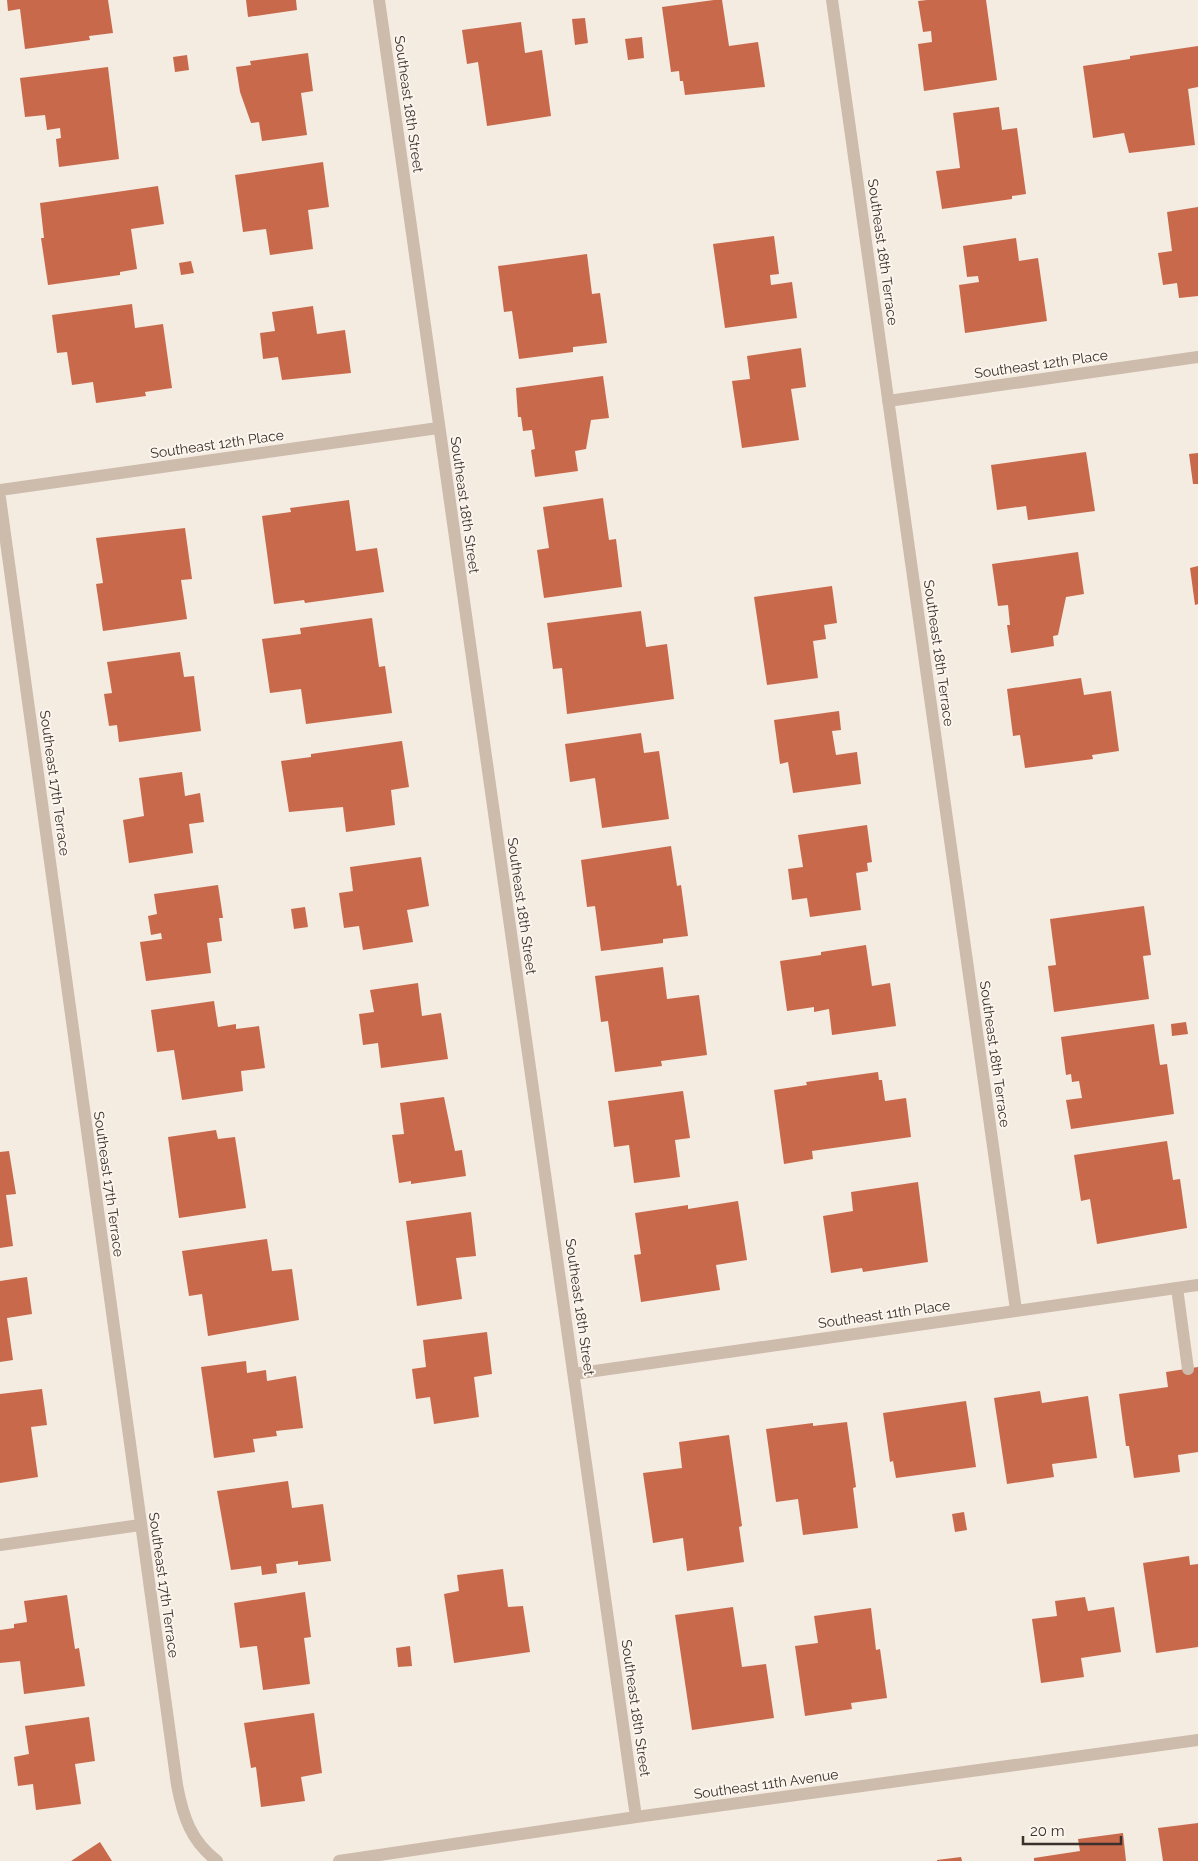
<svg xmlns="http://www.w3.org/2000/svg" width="1198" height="1861" font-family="Raleway,sans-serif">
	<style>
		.building { fill: #c8694b }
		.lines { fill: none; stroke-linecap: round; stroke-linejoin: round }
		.lane { stroke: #cdbbac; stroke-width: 12 }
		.street { stroke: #cdbbac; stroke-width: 12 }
		.labels { text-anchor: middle; stroke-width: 4; stroke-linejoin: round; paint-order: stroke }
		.street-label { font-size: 14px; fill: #3b302b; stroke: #fbf5ee }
	</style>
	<rect width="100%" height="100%" fill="#f4ebe1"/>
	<path class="building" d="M 7,0 L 108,0 L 113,33 L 89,36 L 90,40 L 25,49 L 20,9 L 8,11 Z
		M 246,0 L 296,0 L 297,10 L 248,17 Z
		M 714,0 L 722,0 L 729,46 L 758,42 L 765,87 L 685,95 L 683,81 L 680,81 L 679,71 L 671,72 L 662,7 Z
		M 927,0 L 986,0 L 997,80 L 924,91 L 918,44 L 932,42 L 931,31 L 923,32 L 918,1 Z
		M 585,18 L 588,43 L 575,45 L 572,19 Z
		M 521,22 L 525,53 L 542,50 L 551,116 L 487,126 L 478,62 L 467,64 L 462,30 Z
		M 642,37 L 644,58 L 628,60 L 625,39 Z
		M 1198,46 L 1198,87 L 1188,89 L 1195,145 L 1129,153 L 1124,133 L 1093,138 L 1083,66 L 1130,59 L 1130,56 Z
		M 308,53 L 313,91 L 301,93 L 307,135 L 262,141 L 259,122 L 251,123 L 240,92 L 236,67 L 251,65 L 250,61 Z
		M 187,55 L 189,70 L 175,72 L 173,57 Z
		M 108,67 L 119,159 L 59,167 L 56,139 L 61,138 L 60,128 L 47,130 L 45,115 L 25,117 L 20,78 Z
		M 999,107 L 1002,130 L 1017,128 L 1026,194 L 1012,196 L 1012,199 L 942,209 L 936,171 L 960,168 L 953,113 Z
		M 323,162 L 329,207 L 308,210 L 313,249 L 270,255 L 266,229 L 243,232 L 235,175 Z
		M 158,186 L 164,224 L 131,229 L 137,269 L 120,272 L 120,275 L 48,285 L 41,238 L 44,238 L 40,203 Z
		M 1198,207 L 1198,296 L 1179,298 L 1177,283 L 1163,285 L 1158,253 L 1172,251 L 1167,212 Z
		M 774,236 L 779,274 L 770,275 L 771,285 L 792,282 L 797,318 L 725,328 L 713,244 Z
		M 1016,238 L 1019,261 L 1038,258 L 1047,321 L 965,333 L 959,285 L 979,282 L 978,276 L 967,277 L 963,246 Z
		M 587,254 L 592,294 L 600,293 L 607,343 L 573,347 L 573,352 L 519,359 L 512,311 L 504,312 L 498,266 Z
		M 191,261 L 194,273 L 181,275 L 179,263 Z
		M 132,304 L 135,328 L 163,324 L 172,388 L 145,392 L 146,396 L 96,403 L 93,382 L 72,385 L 67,352 L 57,353 L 52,315 Z
		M 313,306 L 317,334 L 345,330 L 351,373 L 282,380 L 278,357 L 263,359 L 260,333 L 275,331 L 272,312 Z
		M 801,348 L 806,387 L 791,389 L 799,440 L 742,448 L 732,381 L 750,379 L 747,356 Z
		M 603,376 L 609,418 L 591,420 L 586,449 L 575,451 L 578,471 L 535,477 L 531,450 L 535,449 L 532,430 L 523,431 L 521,417 L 518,417 L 516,388 Z
		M 1086,452 L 1095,511 L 1028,520 L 1026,506 L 997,510 L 991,465 Z
		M 1198,453 L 1198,484 L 1193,484 L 1189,454 Z
		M 603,498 L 609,540 L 616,539 L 622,587 L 544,598 L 537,550 L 549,548 L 543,507 Z
		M 349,500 L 356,551 L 377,548 L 384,592 L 305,603 L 304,600 L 274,604 L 262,516 L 291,512 L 290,508 Z
		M 185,528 L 192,579 L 181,580 L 187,619 L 103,631 L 96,584 L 103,583 L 96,538 Z
		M 1078,552 L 1084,594 L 1066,597 L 1058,635 L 1053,636 L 1054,646 L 1011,653 L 1007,625 L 1010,625 L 1008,605 L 998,606 L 992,564 Z
		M 1198,566 L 1198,604 L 1195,605 L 1190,568 Z
		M 832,586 L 837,623 L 824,625 L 826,639 L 813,641 L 818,678 L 767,685 L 754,597 Z
		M 641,611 L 646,647 L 667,644 L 674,699 L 567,714 L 562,668 L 553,669 L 547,623 Z
		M 372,618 L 379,667 L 385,666 L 392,713 L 306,724 L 301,689 L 270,693 L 262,639 L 301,634 L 300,628 Z
		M 180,652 L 184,677 L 194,676 L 201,731 L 119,742 L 117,725 L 109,726 L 104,694 L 112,693 L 107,662 Z
		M 1081,678 L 1084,695 L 1111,691 L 1119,751 L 1092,755 L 1093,759 L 1025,768 L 1020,735 L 1013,736 L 1007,689 Z
		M 839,711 L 841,730 L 832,731 L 836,755 L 857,752 L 861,784 L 793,793 L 788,762 L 780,764 L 774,720 Z
		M 641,733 L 644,753 L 659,751 L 669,819 L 602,828 L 595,778 L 570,782 L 565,744 Z
		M 402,741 L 409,787 L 391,790 L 395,825 L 346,832 L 343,807 L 289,812 L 281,761 L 311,757 L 311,754 Z
		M 182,772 L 185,796 L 200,793 L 204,822 L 189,824 L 193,853 L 129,863 L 123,820 L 144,816 L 139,778 Z
		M 867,825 L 872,862 L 867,863 L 868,871 L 856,873 L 861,910 L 810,917 L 807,898 L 792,900 L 788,869 L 803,867 L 798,835 Z
		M 671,846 L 677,886 L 681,885 L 688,936 L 663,939 L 663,943 L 601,951 L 595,906 L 587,907 L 581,860 Z
		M 421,857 L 429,906 L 407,910 L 413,942 L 363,950 L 359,926 L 344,928 L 339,893 L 353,891 L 350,867 Z
		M 218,885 L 223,918 L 219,918 L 222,941 L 207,943 L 211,973 L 146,981 L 140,942 L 162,939 L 161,933 L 151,935 L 148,916 L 157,914 L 154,894 Z
		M 1144,906 L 1151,955 L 1143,956 L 1149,999 L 1054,1012 L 1048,966 L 1056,965 L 1050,919 Z
		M 305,907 L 308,927 L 294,929 L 291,909 Z
		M 866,945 L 872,986 L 890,983 L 896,1026 L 832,1035 L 829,1009 L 814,1012 L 814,1007 L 787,1011 L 780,961 L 821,955 L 821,952 Z
		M 663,967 L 667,999 L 699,995 L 707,1055 L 661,1061 L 662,1066 L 615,1072 L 608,1021 L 601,1022 L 595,976 Z
		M 418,983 L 422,1016 L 441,1013 L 448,1059 L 381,1068 L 378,1043 L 363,1045 L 359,1014 L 374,1012 L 370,990 Z
		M 214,1001 L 218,1027 L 236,1024 L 236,1029 L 259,1026 L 265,1068 L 241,1071 L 243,1091 L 182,1100 L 174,1050 L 157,1052 L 151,1010 Z
		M 1186,1022 L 1188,1034 L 1172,1036 L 1171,1024 Z
		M 1154,1024 L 1160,1065 L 1167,1064 L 1174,1114 L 1071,1129 L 1066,1100 L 1082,1098 L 1079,1081 L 1072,1082 L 1071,1074 L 1066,1075 L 1061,1037 Z
		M 878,1072 L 879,1080 L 882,1080 L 885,1101 L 906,1098 L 911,1137 L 812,1151 L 813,1159 L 784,1164 L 774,1090 L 807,1085 L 806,1082 Z
		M 683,1091 L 690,1138 L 675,1140 L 680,1177 L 634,1183 L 629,1145 L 614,1147 L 608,1101 Z
		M 444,1097 L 455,1151 L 462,1150 L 466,1176 L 411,1184 L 411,1181 L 399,1183 L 392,1135 L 404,1134 L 400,1103 Z
		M 216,1130 L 218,1139 L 235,1137 L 246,1208 L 179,1218 L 168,1137 Z
		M 1167,1141 L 1173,1180 L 1180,1179 L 1187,1228 L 1097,1244 L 1090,1199 L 1081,1201 L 1074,1155 Z
		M 9,1151 L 16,1194 L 6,1195 L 13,1246 L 0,1248 L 0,1152 Z
		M 918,1182 L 928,1262 L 863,1272 L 862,1268 L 831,1273 L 823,1216 L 853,1211 L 851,1192 Z
		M 738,1201 L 747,1260 L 716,1265 L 720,1290 L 641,1302 L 634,1255 L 641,1254 L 635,1213 L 688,1205 L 688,1209 Z
		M 471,1212 L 476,1256 L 456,1258 L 462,1299 L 417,1306 L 406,1221 Z
		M 267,1239 L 272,1271 L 292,1269 L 299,1320 L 208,1336 L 202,1294 L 189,1296 L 182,1251 Z
		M 27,1277 L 32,1314 L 7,1318 L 13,1360 L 0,1362 L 0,1281 Z
		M 487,1332 L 492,1374 L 474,1377 L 479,1417 L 434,1424 L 430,1397 L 416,1399 L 412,1369 L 426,1367 L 423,1340 Z
		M 246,1361 L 247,1373 L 266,1370 L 267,1381 L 296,1376 L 303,1428 L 276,1431 L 277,1436 L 253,1439 L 255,1452 L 214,1458 L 201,1367 Z
		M 1198,1367 L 1198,1452 L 1178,1455 L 1180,1472 L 1134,1478 L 1129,1446 L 1126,1446 L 1119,1394 L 1168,1387 L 1166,1372 Z
		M 42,1389 L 47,1425 L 31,1427 L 38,1477 L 0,1483 L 0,1394 Z
		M 1040,1391 L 1042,1403 L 1088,1396 L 1097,1458 L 1052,1464 L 1054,1477 L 1007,1484 L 994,1398 Z
		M 966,1401 L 976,1467 L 896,1478 L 893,1461 L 890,1462 L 883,1413 Z
		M 847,1422 L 856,1487 L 853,1488 L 858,1528 L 803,1535 L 798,1499 L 776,1502 L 766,1429 L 813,1423 L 813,1426 Z
		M 729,1435 L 742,1526 L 739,1527 L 744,1562 L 687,1571 L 683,1538 L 653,1543 L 643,1473 L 682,1468 L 679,1442 Z
		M 288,1481 L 292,1508 L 323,1504 L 331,1561 L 298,1565 L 298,1561 L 276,1564 L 277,1573 L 262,1575 L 261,1566 L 231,1570 L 217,1491 Z
		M 964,1512 L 967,1530 L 955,1532 L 952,1514 Z
		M 1189,1556 L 1190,1565 L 1198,1564 L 1198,1647 L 1156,1653 L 1143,1563 Z
		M 503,1569 L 508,1607 L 523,1606 L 530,1652 L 454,1663 L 444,1594 L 459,1591 L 457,1575 Z
		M 305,1592 L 311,1637 L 304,1638 L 310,1684 L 263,1690 L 257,1646 L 240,1648 L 234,1603 Z
		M 67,1595 L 75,1649 L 79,1648 L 85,1686 L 24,1694 L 20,1661 L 0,1663 L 0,1630 L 14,1628 L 14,1624 L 27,1622 L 24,1601 Z
		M 1085,1597 L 1088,1611 L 1114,1607 L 1121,1652 L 1081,1658 L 1084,1677 L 1041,1683 L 1032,1619 L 1057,1616 L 1055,1601 Z
		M 733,1607 L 742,1667 L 766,1664 L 774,1718 L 692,1730 L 675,1615 Z
		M 871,1608 L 876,1650 L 880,1649 L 887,1698 L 851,1703 L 852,1709 L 805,1716 L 795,1646 L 818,1643 L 814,1616 Z
		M 410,1646 L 412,1666 L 398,1667 L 396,1648 Z
		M 314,1713 L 322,1773 L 301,1777 L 305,1801 L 261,1807 L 256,1767 L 251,1768 L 244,1723 Z
		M 89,1717 L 95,1761 L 75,1764 L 81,1804 L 36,1810 L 33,1784 L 18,1786 L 14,1757 L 29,1754 L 25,1726 Z
		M 1198,1823 L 1198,1861 L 1163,1861 L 1158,1828 Z
		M 1123,1833 L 1126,1861 L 1034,1861 L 1034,1858 L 1080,1851 L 1078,1839 Z
		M 100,1842 L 112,1861 L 71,1861 Z
		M 961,1857 L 962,1861 L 937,1861 L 937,1860 Z"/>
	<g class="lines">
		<path class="lane" d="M 1177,1288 L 1188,1369"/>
		<path class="street" d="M 379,0 L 636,1817
			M 832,0 L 1016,1310
			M 888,401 L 1198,357
			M 0,490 L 438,428
			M 0,498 L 177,1785 C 183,1817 191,1841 217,1861
			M 574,1374 L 1198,1285
			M 0,1545 L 140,1525
			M 339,1861 L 636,1817 L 1198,1740"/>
	</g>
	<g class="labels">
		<g class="street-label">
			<text transform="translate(409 104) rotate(82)" y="5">Southeast 18th Street</text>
			<text transform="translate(883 252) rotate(82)" y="5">Southeast 18th Terrace</text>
			<text transform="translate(1041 364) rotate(-8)" y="5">Southeast 12th Place</text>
			<text transform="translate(217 444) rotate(-8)" y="5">Southeast 12th Place</text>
			<text transform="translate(465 505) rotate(82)" y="5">Southeast 18th Street</text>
			<text transform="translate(939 653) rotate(82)" y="5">Southeast 18th Terrace</text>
			<text transform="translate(55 783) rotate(82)" y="5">Southeast 17th Terrace</text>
			<text transform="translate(522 906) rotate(82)" y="5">Southeast 18th Street</text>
			<text transform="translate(995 1054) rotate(82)" y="5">Southeast 18th Terrace</text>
			<text transform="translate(109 1184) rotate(82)" y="5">Southeast 17th Terrace</text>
			<text transform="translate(580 1307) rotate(82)" y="5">Southeast 18th Street</text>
			<text transform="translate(884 1314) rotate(-8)" y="5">Southeast 11th Place</text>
			<text transform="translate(164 1585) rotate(82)" y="5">Southeast 17th Terrace</text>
			<text transform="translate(636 1708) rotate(82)" y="5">Southeast 18th Street</text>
			<text transform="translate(766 1784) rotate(-8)" y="5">Southeast 11th Avenue</text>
		</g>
	</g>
	<path d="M1023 1836v8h98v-8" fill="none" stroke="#3b302b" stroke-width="2.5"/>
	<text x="1030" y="1836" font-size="15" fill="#3b302b" stroke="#fbf5ee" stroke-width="4" paint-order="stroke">20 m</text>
</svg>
